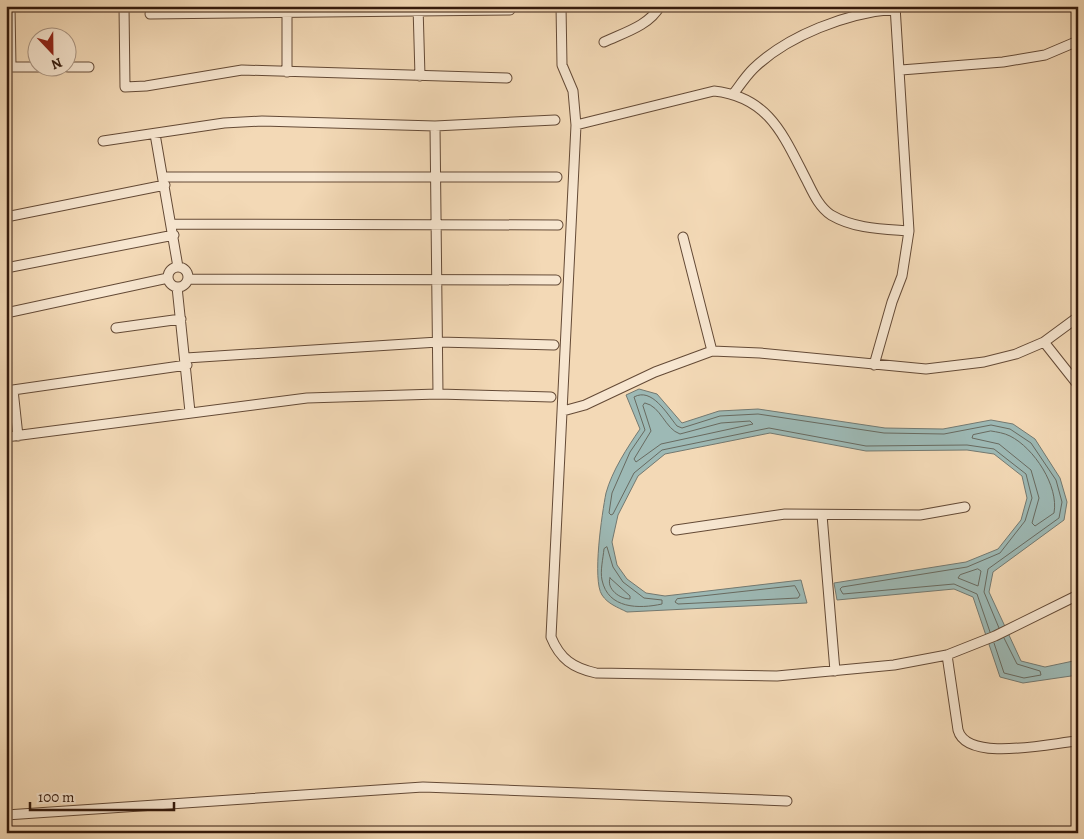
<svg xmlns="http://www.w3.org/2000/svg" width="1084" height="839" font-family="Alegreya,serif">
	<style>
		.water { fill: #9db9b5; stroke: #737971 }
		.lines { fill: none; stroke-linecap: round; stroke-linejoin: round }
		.shore { stroke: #686a60; stroke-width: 1 }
		.street-casing { stroke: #644a36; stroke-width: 11 }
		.street { stroke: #f7e6d0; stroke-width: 9 }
	</style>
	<rect width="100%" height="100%" fill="#f3d9b6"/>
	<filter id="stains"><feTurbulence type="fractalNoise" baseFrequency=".004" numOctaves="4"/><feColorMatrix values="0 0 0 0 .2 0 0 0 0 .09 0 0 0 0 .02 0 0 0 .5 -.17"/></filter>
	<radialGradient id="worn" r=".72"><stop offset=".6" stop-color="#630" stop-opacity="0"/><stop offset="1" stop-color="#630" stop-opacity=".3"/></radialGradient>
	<path class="water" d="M 639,389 L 657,394 L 682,423 L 719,411 L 758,409 L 885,428 L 943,429 L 991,420 L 1013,424 L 1035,439 L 1060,478 L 1067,502 L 1064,520 L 993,572 L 989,592 L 1021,661 L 1045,667 L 1078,660 L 1078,675 L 1023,683 L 1000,677 L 973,597 L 954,589 L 837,600 L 834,583 L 966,562 L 998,549 L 1021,520 L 1027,498 L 1022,476 L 994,454 L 967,450 L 866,451 L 770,433 L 665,454 L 638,476 L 618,515 L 612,542 L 617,565 L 627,579 L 646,593 L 665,596 L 801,580 L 807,603 L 627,612 C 617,607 608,604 602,595 C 592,580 602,513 606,493 C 612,471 627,448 640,429 L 626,395 Z"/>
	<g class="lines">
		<path class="shore" d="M 645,403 C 661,406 665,429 680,434 L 721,423 L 750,421 L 753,424 L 661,444 L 636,462 L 634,459 L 651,431 L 643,406 Z
			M 991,431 C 997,432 1004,433 1010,436 C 1034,448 1059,486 1054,513 L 1035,526 L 1032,523 L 1039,498 L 1031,470 L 999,444 L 972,438 L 973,435 Z
			M 607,547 L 613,567 L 623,582 L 644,598 L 662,600 L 662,604 C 639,609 608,609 602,580 C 600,571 603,559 604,549 Z
			M 978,569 L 981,571 L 978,586 L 958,578 L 960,575 Z
			M 610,578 L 630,596 L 630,599 C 620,599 606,589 610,578 Z
			M 795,586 L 800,595 L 798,598 L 678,604 L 675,602 L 677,599 Z
			M 990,632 L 977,594 L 954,584 L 843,594 L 840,589 L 842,587 L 967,567 L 1000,553 L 1025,521 L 1032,498 L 1026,474 L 994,449 L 967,445 L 866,446 L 769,428 L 662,450 L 634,473 L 613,514 L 611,515 L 609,513 L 612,493 L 630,452 L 645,430 L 634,397 C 652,387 667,414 677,426 L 682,428 L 720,416 L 758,414 L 884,433 L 944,434 L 991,425 L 1010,429 L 1031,443 L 1056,480 L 1062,502 L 1059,518 L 988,569 L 984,592 L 999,628
			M 994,643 L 1004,673 L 1024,678 L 1041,675 L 1040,671 L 1017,664 L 1004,638"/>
		<defs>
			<path id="street" d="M 10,6 L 11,67
				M 124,6 L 125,87 L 146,86 L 242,70 L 507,78
				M 418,6 L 420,76
				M 561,6 L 562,65 L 573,91 L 576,125 L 551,637 C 560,659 573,668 596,673 L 777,676 L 894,665 L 947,655 L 995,636 L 1078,595
				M 150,14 L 510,10
				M 604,42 C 623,33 649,26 660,6
				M 6,67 L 38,67
				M 68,67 L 89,67
				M 901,70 L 1003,62 L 1045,55 L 1078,41
				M 287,72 L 287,6
				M 734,93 C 740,85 746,76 753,69 C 788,35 847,13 895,9
				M 576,125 L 714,91 C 770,97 784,137 807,181 C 813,193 819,207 831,215 C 855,229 882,229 909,231
				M 435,126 L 438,394
				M 155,134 L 178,267
				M 103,141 L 224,123 L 262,121 L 435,126 L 555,120
				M 164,177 L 557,177
				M 6,217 L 165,185
				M 172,224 L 558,225
				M 683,237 L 712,351
				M168 277a10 10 0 1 1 20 0a10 10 0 1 1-20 0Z
				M 6,268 L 174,235
				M 188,279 L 556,280
				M 177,287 L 190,412
				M 6,313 L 168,278
				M 116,328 L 181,319
				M 1044,342 L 1078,385
				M 186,358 L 438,342 L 554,345
				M 874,365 L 892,302 L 902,276 L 909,231 L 895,6
				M 13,390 L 18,436
				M 6,391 L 187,365
				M 563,411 L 585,405 L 655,372 L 712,351 L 760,353 L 926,369 L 984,362 L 1016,354 L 1044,342 L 1078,317
				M 6,437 L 307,398 L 438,394 L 551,397
				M 822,515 L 835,671
				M 676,530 L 785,514 L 920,515 L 965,507
				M 947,655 L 958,730 C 967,763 1051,743 1078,741
				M 6,815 L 423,787 L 787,801"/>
		</defs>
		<use href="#street" class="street-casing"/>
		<use href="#street" class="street"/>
	</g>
	<rect width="1084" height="839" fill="none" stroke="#f3d9b6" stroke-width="25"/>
	<rect x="8" y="8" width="1069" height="824" fill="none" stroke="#341a0c" stroke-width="2.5"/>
	<rect x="12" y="12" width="1059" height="814" fill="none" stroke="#341a0c"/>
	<g transform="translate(52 52) rotate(158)"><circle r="24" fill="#f7e6d0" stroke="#a99482"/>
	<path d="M0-4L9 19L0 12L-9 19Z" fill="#8f2418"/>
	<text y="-8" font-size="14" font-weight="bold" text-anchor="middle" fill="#341a0c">N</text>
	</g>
	<path d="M30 802v8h144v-8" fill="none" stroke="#341a0c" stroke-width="2.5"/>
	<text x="38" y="802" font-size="15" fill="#341a0c" stroke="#f7e6d0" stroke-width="4" paint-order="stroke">100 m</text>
	<rect width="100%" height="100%" filter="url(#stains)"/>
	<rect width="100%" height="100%" fill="url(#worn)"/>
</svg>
